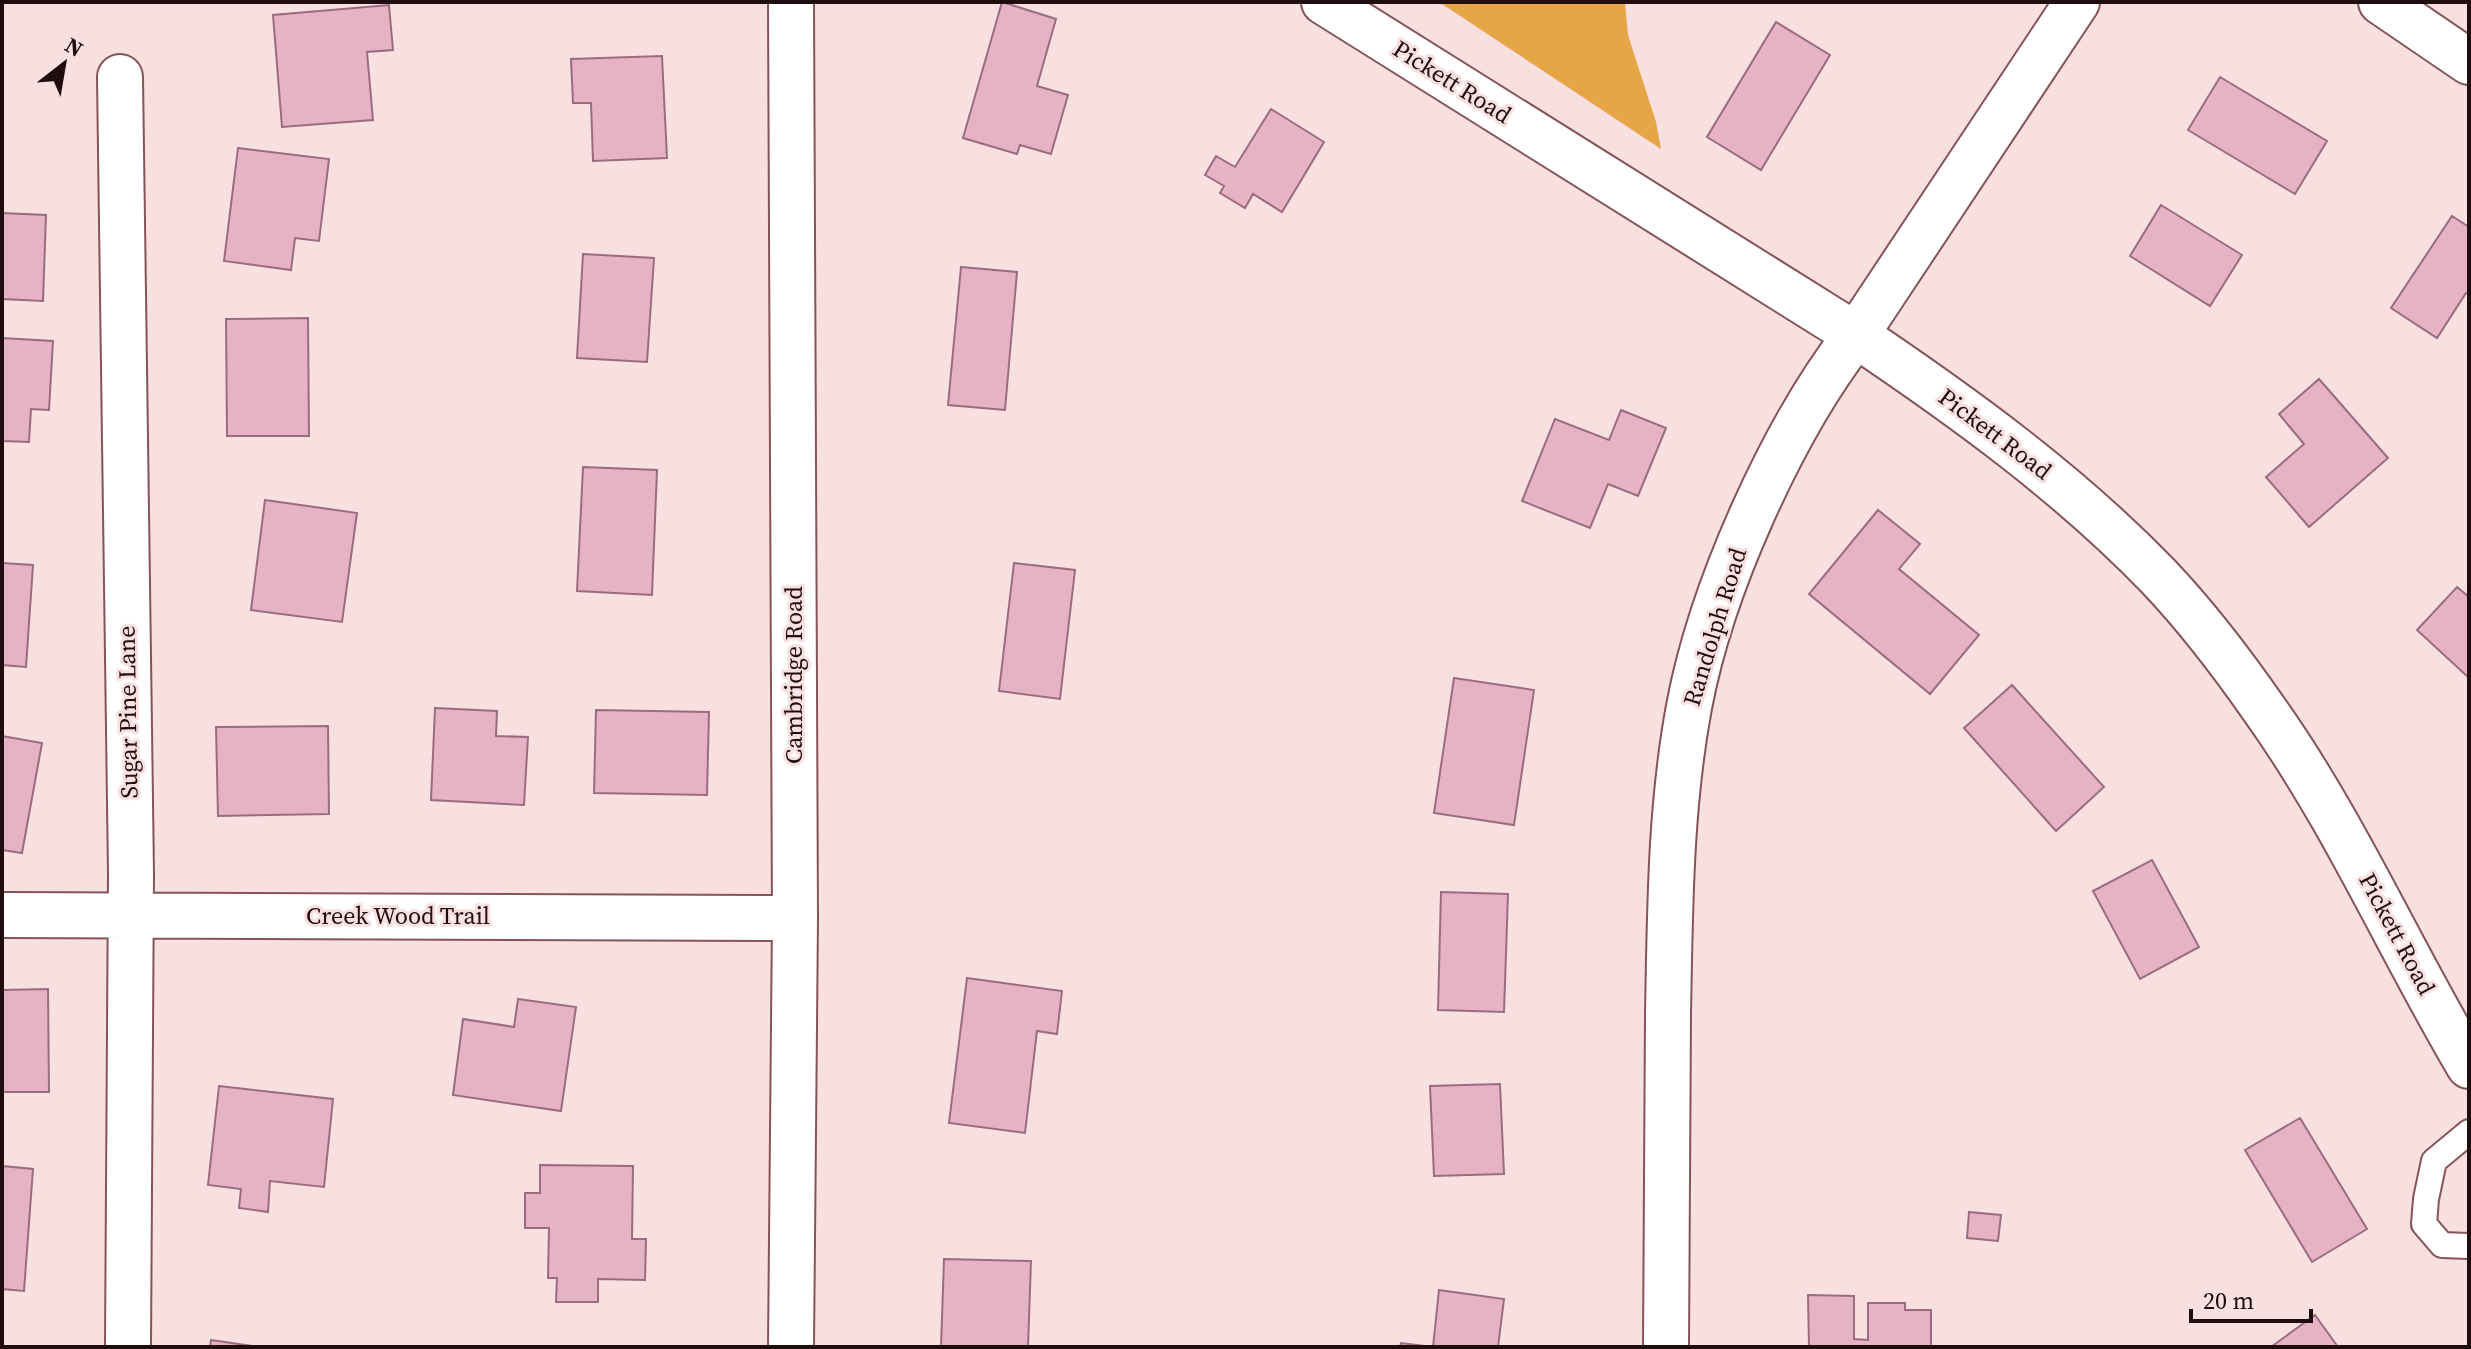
<svg xmlns="http://www.w3.org/2000/svg" width="2471" height="1349" font-family="'Source Serif 4',serif">
	<style>
		.forest { fill: #e6a547 }
		.building { fill: #e5b2c6; stroke: #9b6c7f; stroke-width: 2 }
		.lines { fill: none; stroke-linecap: round; stroke-linejoin: round }
		.lane-casing { stroke: #855459; stroke-width: 28 }
		.street-casing { stroke: #855459; stroke-width: 48 }
		.secondary-casing { stroke: #855459; stroke-width: 48 }
		.lane { stroke: #fff; stroke-width: 24 }
		.street { stroke: #fff; stroke-width: 44 }
		.secondary { stroke: #fff; stroke-width: 44 }
		.labels { text-anchor: middle; stroke-width: 6; stroke-linejoin: round; paint-order: stroke }
		.street-label { font-size: 24px; fill: #200d10; stroke: #f8e0e1 }
	</style>
	<rect width="100%" height="100%" fill="#f8e0e1"/>
	<path class="forest" d="M 1439,2 L 1625,2 L 1628,35 L 1656,122 L 1661,149 Z"/>
	<path class="building" d="M 1002,2 L 1056,19 L 1037,86 L 1068,95 L 1051,154 L 1020,145 L 1017,154 L 963,138 Z
		M 389,5 L 393,50 L 367,52 L 373,120 L 282,127 L 273,15 Z
		M 1776,22 L 1830,55 L 1761,170 L 1707,137 Z
		M 662,56 L 667,158 L 593,161 L 591,103 L 573,103 L 571,59 Z
		M 2220,77 L 2327,141 L 2295,194 L 2188,130 Z
		M 1271,109 L 1324,142 L 1282,212 L 1253,194 L 1245,208 L 1220,193 L 1224,186 L 1205,175 L 1216,156 L 1235,167 Z
		M 238,148 L 329,159 L 319,241 L 295,238 L 291,270 L 224,261 Z
		M 2161,205 L 2242,255 L 2210,306 L 2130,256 Z
		M 2,213 L 46,215 L 43,301 L 2,299 Z
		M 2452,216 L 2469,227 L 2469,294 L 2466,293 L 2437,338 L 2391,308 Z
		M 583,254 L 654,258 L 647,362 L 577,358 Z
		M 961,267 L 1017,272 L 1005,410 L 948,405 Z
		M 308,318 L 309,436 L 227,436 L 226,319 Z
		M 2,338 L 53,341 L 49,410 L 31,409 L 29,442 L 2,441 Z
		M 2319,379 L 2388,458 L 2309,527 L 2266,477 L 2304,444 L 2279,414 Z
		M 1621,410 L 1666,428 L 1638,496 L 1608,484 L 1590,528 L 1522,501 L 1555,419 L 1609,440 Z
		M 583,467 L 657,470 L 652,595 L 577,591 Z
		M 265,500 L 357,513 L 342,622 L 251,610 Z
		M 1878,510 L 1920,544 L 1899,569 L 1979,635 L 1930,694 L 1809,594 Z
		M 2,563 L 33,565 L 26,667 L 2,665 Z
		M 1014,563 L 1075,570 L 1060,699 L 999,691 Z
		M 2457,587 L 2469,597 L 2469,678 L 2417,630 Z
		M 1454,678 L 1534,690 L 1514,825 L 1434,813 Z
		M 2012,685 L 2104,787 L 2056,831 L 1964,728 Z
		M 435,708 L 497,711 L 496,736 L 528,737 L 524,805 L 431,800 Z
		M 596,710 L 709,712 L 707,795 L 594,793 Z
		M 328,726 L 329,814 L 218,816 L 216,727 Z
		M 2,736 L 42,743 L 22,853 L 2,850 Z
		M 2152,860 L 2199,947 L 2140,979 L 2093,891 Z
		M 1441,892 L 1508,894 L 1504,1012 L 1438,1010 Z
		M 967,978 L 1062,991 L 1057,1034 L 1037,1031 L 1025,1133 L 949,1123 Z
		M 48,989 L 49,1092 L 2,1092 L 2,990 Z
		M 518,999 L 576,1007 L 561,1111 L 453,1095 L 463,1019 L 514,1027 Z
		M 1500,1084 L 1504,1174 L 1434,1176 L 1430,1086 Z
		M 219,1086 L 333,1099 L 324,1187 L 270,1181 L 268,1212 L 239,1208 L 241,1189 L 208,1185 Z
		M 2300,1118 L 2367,1229 L 2312,1262 L 2245,1150 Z
		M 540,1165 L 633,1166 L 632,1239 L 646,1239 L 645,1280 L 598,1279 L 598,1302 L 556,1302 L 557,1278 L 548,1278 L 549,1228 L 525,1228 L 525,1193 L 540,1193 Z
		M 2,1166 L 33,1169 L 24,1291 L 2,1289 Z
		M 1969,1212 L 2001,1215 L 1998,1241 L 1967,1238 Z
		M 944,1259 L 1031,1261 L 1028,1347 L 941,1347 Z
		M 1439,1290 L 1504,1299 L 1498,1347 L 1400,1347 L 1401,1343 L 1433,1347 Z
		M 1808,1295 L 1854,1296 L 1854,1339 L 1868,1340 L 1868,1303 L 1905,1303 L 1905,1310 L 1931,1310 L 1931,1347 L 1809,1346 Z
		M 2315,1315 L 2338,1347 L 2271,1347 Z
		M 211,1340 L 260,1347 L 210,1347 Z"/>
	<g class="lines">
		<defs>
			<path id="lane" d="M 2469,1132 L 2434,1161 L 2426,1199 L 2424,1224 L 2442,1245 L 2469,1246"/>
			<path id="street" d="M 1324,2 L 1856,335 C 1782,430 1711,589 1689,707 C 1670,809 1670,911 1668,1014 C 1667,1125 1666,1236 1666,1347
				M 2381,2 L 2469,62
				M 120,77 L 131,874 L 128,1347
				M 2,915 L 795,918
				M 791,1347 L 795,918 L 791,2"/>
			<path id="secondary" d="M 2077,2 L 1856,335 C 1963,407 2068,483 2158,576 C 2197,617 2232,663 2264,709 C 2344,821 2399,948 2469,1066"/>
		</defs>
		<use href="#lane" class="lane-casing"/>
		<use href="#street" class="street-casing"/>
		<use href="#secondary" class="secondary-casing"/>
		<use href="#lane" class="lane"/>
		<use href="#street" class="street"/>
		<use href="#secondary" class="secondary"/>
	</g>
	<g class="labels">
		<g class="street-label">
			<text transform="translate(1452 82) rotate(32)" y="8">Pickett Road</text>
			<text transform="translate(1995 434) rotate(37)" y="8">Pickett Road</text>
			<text transform="translate(1715 627) rotate(-73)" y="8">Randolph Road</text>
			<text transform="translate(794 675) rotate(-90)" y="8">Cambridge Road</text>
			<text transform="translate(128 712) rotate(-91)" y="8">Sugar Pine Lane</text>
			<text x="398" y="924">Creek Wood Trail</text>
			<text transform="translate(2397 934) rotate(62)" y="8">Pickett Road</text>
		</g>
	</g>
	<rect width="2471" height="1349" fill="none" stroke="#200d10" stroke-width="8"/>
	<g transform="translate(64 64) rotate(31)" stroke="#f8e0e1" stroke-width="6" paint-order="stroke">
	<path d="M0-6L14 30L0 20L-14 30Z" fill="#200d10"/>
	<text y="-12" font-size="22" font-weight="bold" text-anchor="middle" fill="#200d10">N</text>
	</g>
	<path d="M2191 1309v12h120v-12" fill="none" stroke="#200d10" stroke-width="4"/>
	<text x="2203" y="1309" font-size="24" fill="#200d10" stroke="#f8e0e1" stroke-width="6" paint-order="stroke">20 m</text>
</svg>
